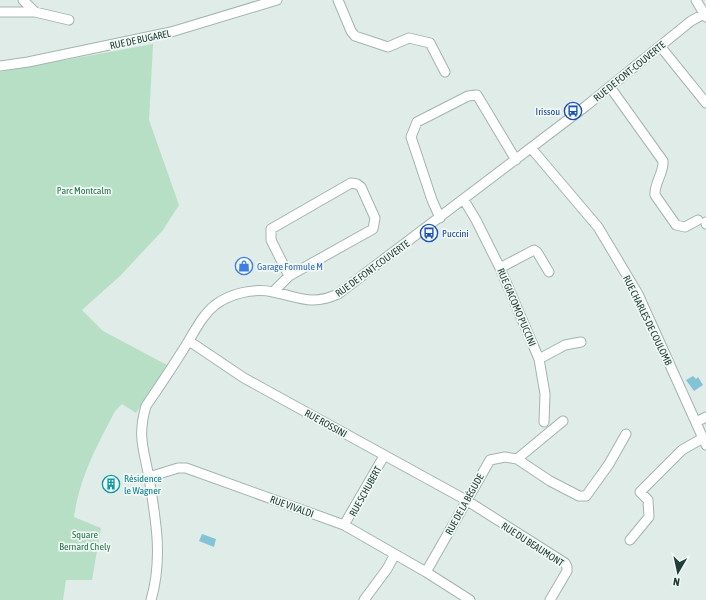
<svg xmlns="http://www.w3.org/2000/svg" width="706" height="600" font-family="'Asap Condensed',sans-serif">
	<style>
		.green { fill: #b7dfc5 }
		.water { fill: #84c2d5 }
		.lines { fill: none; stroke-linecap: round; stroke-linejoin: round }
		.street-casing { stroke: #a3b4b0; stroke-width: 11 }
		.street { stroke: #fff; stroke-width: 9 }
		.labels { text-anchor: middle; stroke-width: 3.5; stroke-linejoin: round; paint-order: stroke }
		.street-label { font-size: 10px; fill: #203e38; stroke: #f1f8f5 }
		.transit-label { font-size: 10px; fill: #164399; stroke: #f1f8f5; text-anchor: end }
		.park-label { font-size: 10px; fill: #27774c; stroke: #f1f8f5 }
		.shop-label { font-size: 10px; fill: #366cbe; stroke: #f1f8f5; text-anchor: start }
		.culture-label { font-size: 10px; fill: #0d838f; stroke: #f1f8f5; text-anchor: start }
	</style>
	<rect width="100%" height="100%" fill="#e0ece8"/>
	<path class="green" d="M 153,44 L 149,120 L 179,205 L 163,230 L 120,276 L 82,310 L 103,331 L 167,365 L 136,413 L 122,404 L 115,411 C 97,446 80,476 74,517 L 101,528 L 92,580 L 66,580 L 63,600 L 0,600 L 0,72 Z"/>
	<path class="water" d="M 693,376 L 696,379 L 698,377 L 703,385 L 694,391 L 686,380 Z
		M 202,534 L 216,539 L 214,547 L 199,541 Z"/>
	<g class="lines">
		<defs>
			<path id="street" d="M 23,0 L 35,12
				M 338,0 L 351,31 L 355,36 L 388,47 L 409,38 L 430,43 L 445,72
				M 696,0 L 706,17
				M 0,12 L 35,12 L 69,20
				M 660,46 L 706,103
				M 0,66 L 28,62 L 171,32 L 277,0
				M 610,87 L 663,161 C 664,173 654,183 655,195 L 676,225 L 685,227 L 698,220
				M 531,148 L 598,227 L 638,294 L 706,445
				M 464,200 L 476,220 L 500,268 L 539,359 L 545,394 L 544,422
				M 440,218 L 432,200 L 411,137 L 417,122 L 468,96 L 477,95 L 516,160
				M 706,222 L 706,224
				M 500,268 L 534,250 L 537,252 L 549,272
				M 273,292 L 289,276 L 373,229 L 375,218 L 361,187 L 357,184 L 351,183 L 271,229 L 271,240 L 289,276
				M 189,341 L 244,378 L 466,500 L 565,563 L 567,567 L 567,571 L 550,600
				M 539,359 L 565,345 L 581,342
				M 696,422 L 706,417
				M 517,459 L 563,421
				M 149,477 L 178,468 L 186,468 L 344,525 L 426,572 L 470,600
				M 344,525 L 384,456
				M 630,540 L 649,517 L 648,500 L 640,492 L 682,450 L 703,438
				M 426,572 L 490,460 L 505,457 L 517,459 L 550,481 L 579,496 L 586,496 L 609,464 L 626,434
				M 151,600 C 163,559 156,520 149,478 C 144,449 137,437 146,406 C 159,387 171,369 183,350 C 193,335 201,316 215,305 C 231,293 254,288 273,292 C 299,297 312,306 338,294 L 586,106 L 691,21 L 704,14
				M 364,600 L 387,569 L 394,556"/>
		</defs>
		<use href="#street" class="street-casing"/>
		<use href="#street" class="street"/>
	</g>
	<defs>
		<symbol id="bus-ring" viewBox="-11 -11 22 22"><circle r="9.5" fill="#f1f8f5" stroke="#1a4fb4" stroke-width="1.5"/><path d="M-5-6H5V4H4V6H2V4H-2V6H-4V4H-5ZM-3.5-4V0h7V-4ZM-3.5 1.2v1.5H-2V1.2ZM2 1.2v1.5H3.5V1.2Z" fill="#1a4fb4"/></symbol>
		<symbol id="shop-ring" viewBox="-11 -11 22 22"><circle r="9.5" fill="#f1f8f5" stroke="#3f7fe0" stroke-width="1.5"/><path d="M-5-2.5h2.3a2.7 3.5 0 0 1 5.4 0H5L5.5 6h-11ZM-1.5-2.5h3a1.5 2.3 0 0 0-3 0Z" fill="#3f7fe0"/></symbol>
		<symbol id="building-ring" viewBox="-11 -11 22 22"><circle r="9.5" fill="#f1f8f5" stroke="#0f9aa8" stroke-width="1.5"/><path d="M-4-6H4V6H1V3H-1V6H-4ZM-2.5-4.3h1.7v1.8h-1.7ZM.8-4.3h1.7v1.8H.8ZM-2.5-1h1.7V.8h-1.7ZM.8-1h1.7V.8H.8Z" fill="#0f9aa8"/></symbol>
	</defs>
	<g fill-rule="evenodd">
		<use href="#bus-ring" x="563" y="101" width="20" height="20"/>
		<use href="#bus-ring" x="419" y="223" width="20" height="20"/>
		<use href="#shop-ring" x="234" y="256" width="20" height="20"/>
		<use href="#building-ring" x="101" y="474" width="20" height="20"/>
	</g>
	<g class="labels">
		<g class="street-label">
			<text transform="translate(140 39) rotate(-12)" y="4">RUE DE BUGAREL</text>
			<text transform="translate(629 71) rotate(-39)" y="4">RUE DE FONT-COUVERTE</text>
			<text transform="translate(372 268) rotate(-36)" y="4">RUE DE FONT-COUVERTE</text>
			<text transform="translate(517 307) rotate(67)" y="4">RUE GIACOMO PUCCINI</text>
			<text transform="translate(648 320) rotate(64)" y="4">RUE CHARLES DE COULOMB</text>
			<text transform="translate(326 423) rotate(29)" y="4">RUE ROSSINI</text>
			<text transform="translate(365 491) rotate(-61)" y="4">RUE SCHUBERT</text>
			<text transform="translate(464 504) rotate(-61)" y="4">RUE DE LA BÉGUDE</text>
			<text transform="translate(292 506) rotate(20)" y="4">RUE VIVALDI</text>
			<text transform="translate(533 544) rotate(33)" y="4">RUE DU BEAUMONT</text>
		</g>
		<g class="transit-label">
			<text x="560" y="115">Irissou</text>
			<text x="442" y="237" text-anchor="start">Puccini</text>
		</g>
		<g class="park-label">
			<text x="84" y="194">Parc Montcalm</text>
			<text x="85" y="538">Square<tspan x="85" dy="12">Bernard Chely</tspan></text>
		</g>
		<g class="shop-label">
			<text x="257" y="270">Garage Formule M</text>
		</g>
		<g class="culture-label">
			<text x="124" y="482">Résidence<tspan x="124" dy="12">le Wagner</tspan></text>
		</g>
	</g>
	<g transform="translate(678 572) rotate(189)" stroke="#f1f8f5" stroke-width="3" paint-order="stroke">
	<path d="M0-3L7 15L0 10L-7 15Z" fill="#203e38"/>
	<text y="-6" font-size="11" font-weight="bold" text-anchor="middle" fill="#203e38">N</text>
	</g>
</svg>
